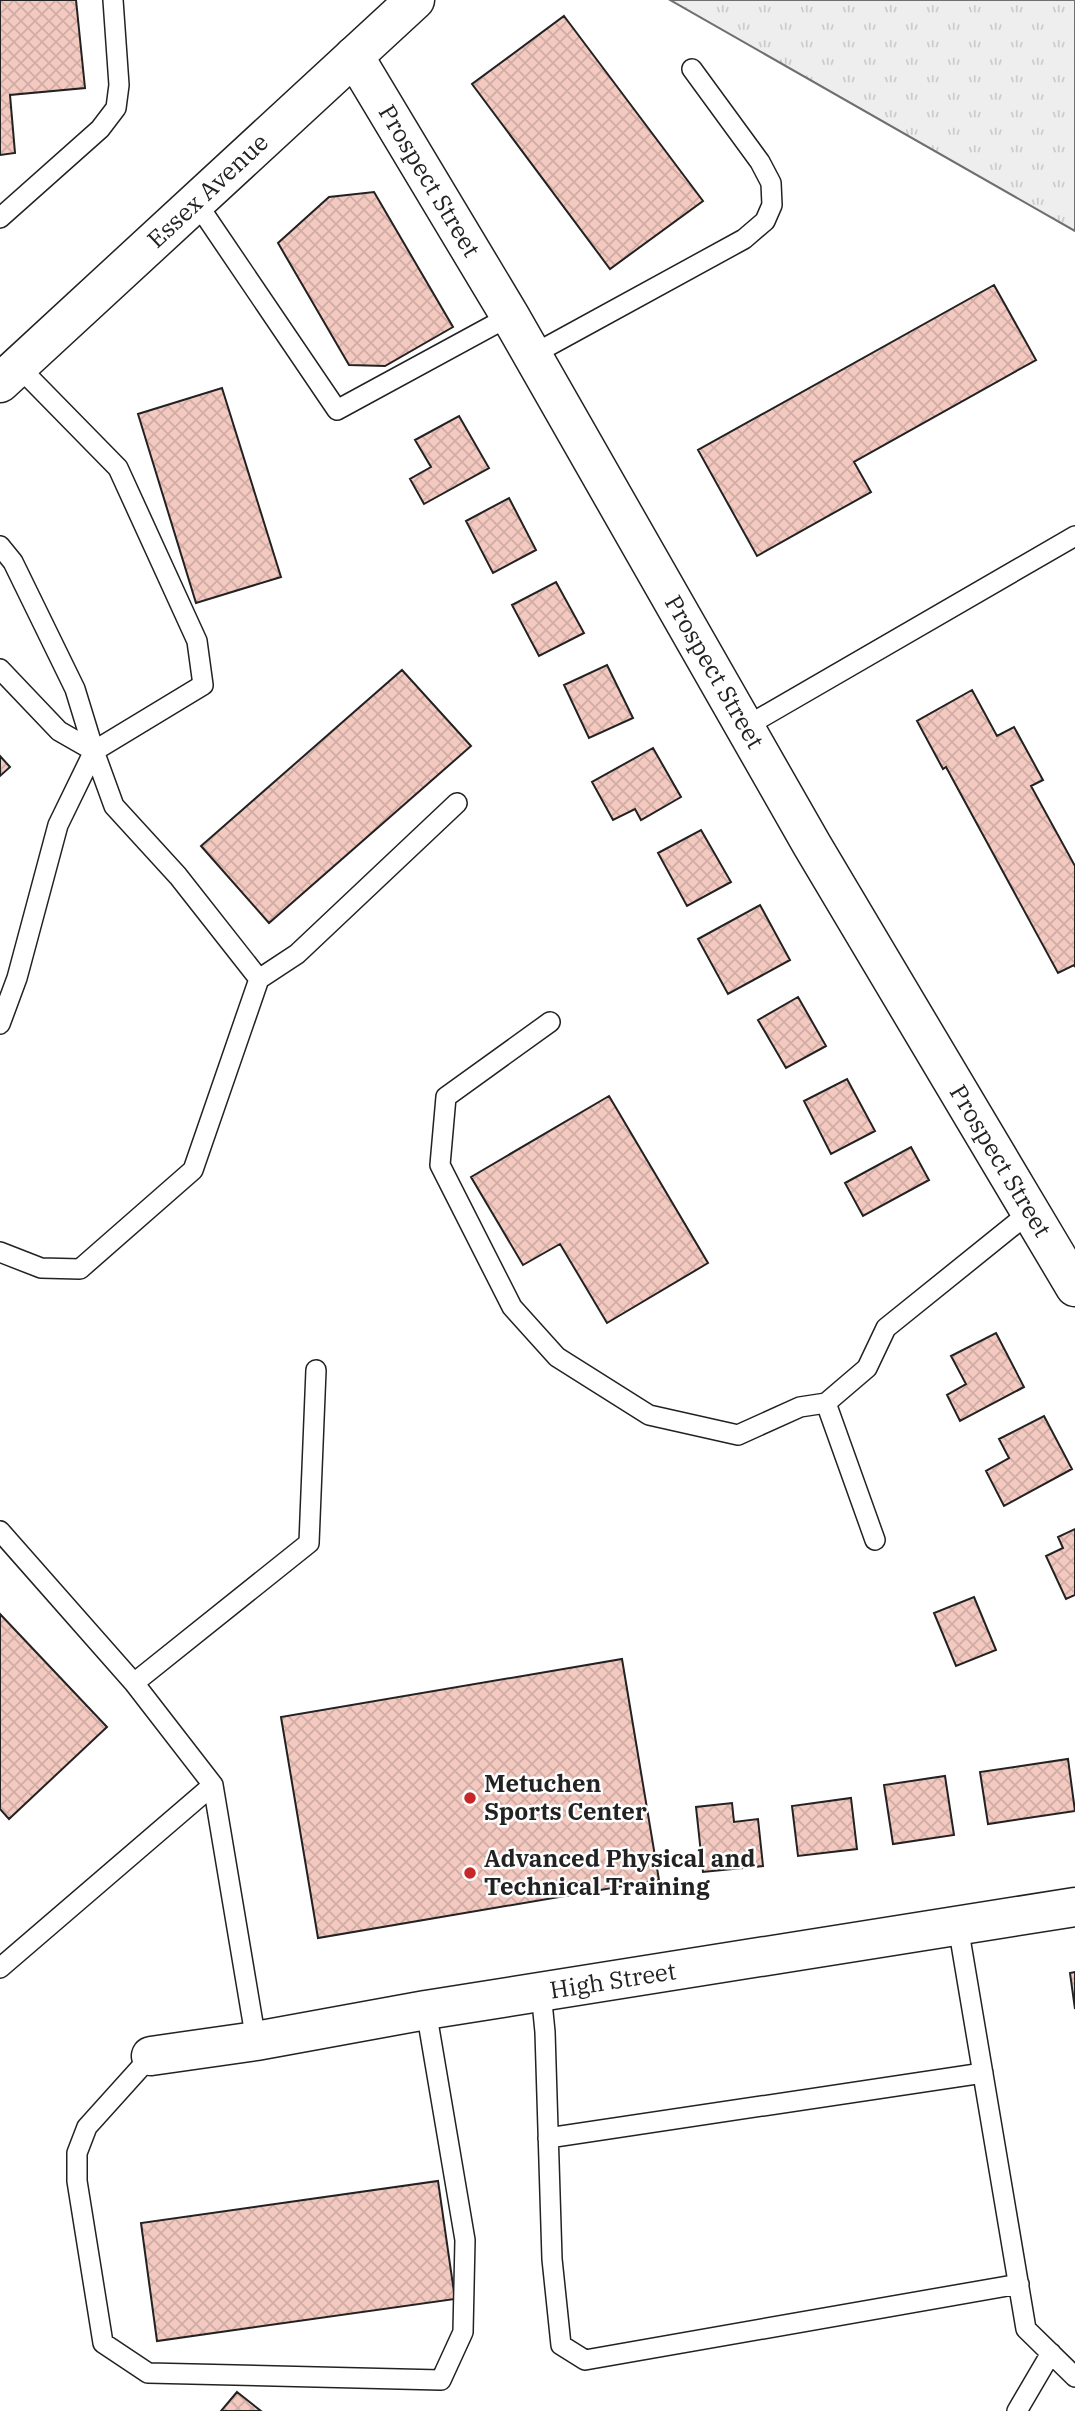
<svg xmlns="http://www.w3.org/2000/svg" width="1075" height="2411" font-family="'IBM Plex Serif',serif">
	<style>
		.grass { fill: url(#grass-tufts); stroke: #6f6f6f; stroke-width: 2 }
		.building { fill: url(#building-cross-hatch); stroke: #222; stroke-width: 2 }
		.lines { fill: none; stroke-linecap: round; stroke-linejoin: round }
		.service-casing { stroke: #222; stroke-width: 22 }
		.minor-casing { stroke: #222; stroke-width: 41 }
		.tertiary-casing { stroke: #222; stroke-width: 41 }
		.service { stroke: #fff; stroke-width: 19 }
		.minor { stroke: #fff; stroke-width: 38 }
		.tertiary { stroke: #fff; stroke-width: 38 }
		.poi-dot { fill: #c62828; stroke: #fff; stroke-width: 2.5 }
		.labels { text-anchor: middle; stroke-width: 5; stroke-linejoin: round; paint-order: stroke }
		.street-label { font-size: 24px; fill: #222; stroke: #fff }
		.poi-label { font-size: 24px; font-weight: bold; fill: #222; stroke: #fff; text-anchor: start }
	</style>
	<defs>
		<pattern id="grass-tufts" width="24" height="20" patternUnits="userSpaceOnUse" patternTransform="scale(1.75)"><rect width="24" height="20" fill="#eee"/><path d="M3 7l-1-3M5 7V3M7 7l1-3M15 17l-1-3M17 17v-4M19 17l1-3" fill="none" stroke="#ccc"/></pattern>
		<pattern id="building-cross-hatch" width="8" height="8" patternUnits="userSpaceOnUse" patternTransform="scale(1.75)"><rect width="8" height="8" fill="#f3c9c0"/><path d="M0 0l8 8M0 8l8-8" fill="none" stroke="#d0aca5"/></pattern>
	</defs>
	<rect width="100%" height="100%" fill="#fff"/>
	<path class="grass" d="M 670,0 L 1075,0 L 1075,231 Z"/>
	<path class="building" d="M 0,0 L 76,0 L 85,88 L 10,95 L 15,153 L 0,155 Z
		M 564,16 L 703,201 L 610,269 L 472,84 Z
		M 374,192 L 453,327 L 385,366 L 349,365 L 278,243 L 329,197 Z
		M 994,285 L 1036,360 L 854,462 L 871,492 L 757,556 L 698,450 Z
		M 222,388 L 281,577 L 196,603 L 138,414 Z
		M 459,416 L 489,468 L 424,504 L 410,479 L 431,467 L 415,440 Z
		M 509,498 L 536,550 L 493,573 L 466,521 Z
		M 556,582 L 584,633 L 539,656 L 512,605 Z
		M 607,665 L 633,718 L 589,738 L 564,685 Z
		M 402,670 L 471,746 L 269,923 L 201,846 Z
		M 972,690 L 997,736 L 1014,727 L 1043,780 L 1031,786 L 1075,866 L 1075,967 L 1074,965 L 1058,973 L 946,767 L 943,769 L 917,721 Z
		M 653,748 L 681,797 L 641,820 L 635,809 L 613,820 L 592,782 Z
		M 0,756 L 10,767 L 0,776 Z
		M 701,830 L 731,882 L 687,906 L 658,853 Z
		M 760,905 L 790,960 L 728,994 L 698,939 Z
		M 798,997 L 826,1046 L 786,1068 L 758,1020 Z
		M 847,1079 L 875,1131 L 831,1154 L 804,1101 Z
		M 609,1096 L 708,1263 L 607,1323 L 560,1244 L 523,1265 L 471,1177 Z
		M 911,1147 L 929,1180 L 863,1216 L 845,1183 Z
		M 996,1333 L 1024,1387 L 960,1421 L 947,1395 L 966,1384 L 951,1356 Z
		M 1044,1416 L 1072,1469 L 1004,1506 L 986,1471 L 1009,1458 L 999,1439 Z
		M 1075,1529 L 1075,1595 L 1066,1599 L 1046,1556 L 1063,1548 L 1058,1537 Z
		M 974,1597 L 996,1650 L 956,1666 L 934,1613 Z
		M 0,1614 L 107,1727 L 9,1819 L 0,1809 Z
		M 622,1659 L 659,1880 L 318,1938 L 281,1717 Z
		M 1068,1759 L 1075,1811 L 988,1824 L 980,1772 Z
		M 945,1776 L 954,1835 L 893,1844 L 884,1785 Z
		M 851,1798 L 857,1849 L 798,1856 L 792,1806 Z
		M 732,1803 L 734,1822 L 758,1819 L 763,1866 L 703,1872 L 696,1807 Z
		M 1075,1972 L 1075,2009 L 1070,1973 Z
		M 438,2181 L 455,2299 L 157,2341 L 141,2223 Z
		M 237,2392 L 261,2411 L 221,2411 Z"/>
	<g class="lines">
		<defs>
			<path id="service" d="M 196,202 L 337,410 L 510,316
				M 0,218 L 100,129 L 116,108 L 119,85 L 113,0
				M 532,355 L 744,239 L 765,221 L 772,205 L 771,183 L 760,162 L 692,69
				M 0,546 L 13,562 L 75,689 L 94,751 L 59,731 L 0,669
				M 745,727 L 1075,536
				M 259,979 L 297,954 L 457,803
				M 550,1022 L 446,1097 L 440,1165 L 512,1307 L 557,1357 L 649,1415 L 738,1435 L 800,1407 L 826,1403 L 867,1368 L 886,1328 L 1030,1212
				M 0,1024 L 17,978 L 58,825 L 94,751 L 203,685 L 197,641 L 118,468 L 18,366
				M 0,1252 L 41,1268 L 80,1269 L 193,1170 L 259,979 L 178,876 L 114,806 L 94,751
				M 826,1403 L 875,1540
				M 0,1531 L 134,1683 L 213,1785 L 256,2041
				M 134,1683 L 309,1543 L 316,1370
				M 958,1926 L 1026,2329 L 1075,2377
				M 0,1968 L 213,1785
				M 541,1992 L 545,2032 L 552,2259 L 561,2345 L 585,2360 L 1019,2284
				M 151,2056 L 87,2127 L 77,2153 L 77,2181 L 103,2343 L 148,2373 L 441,2380 L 463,2332 L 465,2240 L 426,2010
				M 548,2138 L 983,2073
				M 1017,2411 L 1051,2353"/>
			<path id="minor" d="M 354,56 L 510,316 L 812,845 L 1075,1287
				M 151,2056 L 256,2041 L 426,2010 L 1075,1907"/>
			<path id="tertiary" d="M 0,383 L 415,0"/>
		</defs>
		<use href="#service" class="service-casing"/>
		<use href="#minor" class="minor-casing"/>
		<use href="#tertiary" class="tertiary-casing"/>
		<use href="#service" class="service"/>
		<use href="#minor" class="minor"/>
		<use href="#tertiary" class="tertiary"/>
	</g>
	<g class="poi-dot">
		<circle cx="470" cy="1798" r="7"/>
		<circle cx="470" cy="1873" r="7"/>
	</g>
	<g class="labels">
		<g class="street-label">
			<text transform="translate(429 181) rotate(59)" y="8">Prospect Street</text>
			<text transform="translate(208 191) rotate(-43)" y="8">Essex Avenue</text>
			<text transform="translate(714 672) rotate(60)" y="8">Prospect Street</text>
			<text transform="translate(1000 1161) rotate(59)" y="8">Prospect Street</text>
			<text transform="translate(613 1981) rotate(-9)" y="8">High Street</text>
		</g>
		<g class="poi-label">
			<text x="484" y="1792">Metuchen<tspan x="484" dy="28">Sports Center</tspan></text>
			<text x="484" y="1867">Advanced Physical and<tspan x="484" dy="28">Technical Training</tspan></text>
		</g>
	</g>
</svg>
